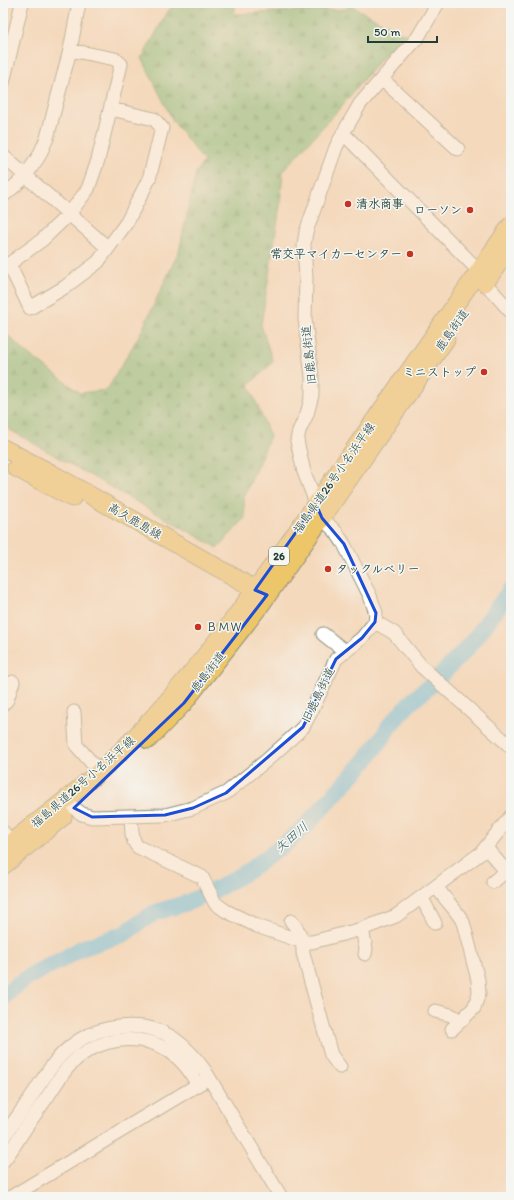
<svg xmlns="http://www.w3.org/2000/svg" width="514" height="1200" font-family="Itim,'Klee One',sans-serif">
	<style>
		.forest { fill: url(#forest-firs); stroke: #4e7d59 }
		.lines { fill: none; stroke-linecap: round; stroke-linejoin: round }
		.river { stroke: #6cc4ea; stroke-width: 17 }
		.minor-casing { stroke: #8a8b78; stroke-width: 15 }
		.major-casing { stroke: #8a8b78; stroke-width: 19 }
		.minor { stroke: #fff; stroke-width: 13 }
		.major { stroke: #ecc669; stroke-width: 17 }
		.marked { fill: none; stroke: #1d4ed8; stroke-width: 3; stroke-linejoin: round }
		.poi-dot { fill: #c8321e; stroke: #f6f6f2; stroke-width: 1.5 }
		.labels { text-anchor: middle; stroke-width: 3; stroke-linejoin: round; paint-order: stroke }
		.shield { fill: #f6f6f2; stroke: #60746d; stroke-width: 1 }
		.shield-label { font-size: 11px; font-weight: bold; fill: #1f3d34 }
		.poi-label { font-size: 12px; font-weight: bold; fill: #1f3d34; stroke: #f6f6f2; text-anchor: start }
		.street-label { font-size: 12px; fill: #1f3d34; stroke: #f6f6f2 }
		.water-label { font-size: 13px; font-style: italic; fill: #325f62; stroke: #f6f6f2 }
	</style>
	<defs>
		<pattern id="forest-firs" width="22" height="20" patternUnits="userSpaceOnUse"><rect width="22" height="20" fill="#7ebd7e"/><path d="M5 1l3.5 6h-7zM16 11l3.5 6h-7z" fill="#679b68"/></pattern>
	</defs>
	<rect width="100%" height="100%" fill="#f6f6f2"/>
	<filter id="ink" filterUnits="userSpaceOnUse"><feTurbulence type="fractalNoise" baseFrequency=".025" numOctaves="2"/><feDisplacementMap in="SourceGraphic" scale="8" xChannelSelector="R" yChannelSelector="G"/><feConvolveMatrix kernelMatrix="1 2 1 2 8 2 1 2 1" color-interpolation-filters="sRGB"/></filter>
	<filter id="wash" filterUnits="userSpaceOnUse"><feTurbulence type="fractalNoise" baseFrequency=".012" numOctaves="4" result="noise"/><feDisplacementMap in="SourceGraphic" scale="16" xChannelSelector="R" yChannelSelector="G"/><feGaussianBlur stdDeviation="0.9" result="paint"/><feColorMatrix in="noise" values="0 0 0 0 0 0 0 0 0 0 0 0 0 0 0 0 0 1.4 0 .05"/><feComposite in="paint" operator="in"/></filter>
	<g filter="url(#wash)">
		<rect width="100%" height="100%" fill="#f4d9bc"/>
		<path class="forest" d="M 175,3 L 236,3 L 234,14 L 346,9 L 350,5 L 406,35 L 383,56 L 340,108 L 283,171 L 280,206 L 261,325 L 273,362 L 249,385 L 270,436 L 244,497 L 245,518 L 218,548 L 3,426 L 3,330 L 23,350 L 80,393 L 107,390 L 141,332 L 179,251 L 196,173 L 204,161 L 173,121 L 142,58 L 168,11 Z"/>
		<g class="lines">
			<path class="river" d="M 3,997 L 19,983 L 39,971 L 63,959 L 82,948 L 124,934 L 143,920 L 154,913 L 189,902 L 217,889 L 248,871 L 278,849 L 303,829 L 365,761 L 383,737 L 389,726 L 410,703 L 433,683 L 472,643 L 511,589"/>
		</g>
	</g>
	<g filter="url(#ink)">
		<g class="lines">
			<defs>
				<path id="minor" d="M 382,79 L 458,149
					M 3,83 L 22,3
					M 343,133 L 479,271
					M 3,156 L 108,248
					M 3,196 L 24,178 L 39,156 L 47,138 L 70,50 L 79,3
					M 9,264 L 30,308 L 65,287 L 98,262 L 127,222 L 149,179 L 162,128 L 154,119 L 111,109
					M 3,266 L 9,264 L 42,240 L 69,214 L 88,189 L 98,160 L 121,64 L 115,59 L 70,50
					M 485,283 L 511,312
					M 375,622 L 394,633 L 422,667 L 511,747
					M 323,634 L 341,648 L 344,653
					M 3,704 L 7,700 L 13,682
					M 74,712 L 76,745 L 99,771
					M 74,808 L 82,814 L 92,817 L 165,815 L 193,808 L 226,793 L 267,760 L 298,732 L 303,727 L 314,706 L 336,659 L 362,638 L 375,622 L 376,613 L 370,596 L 344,544 L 336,532 L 322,518 L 304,472 L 297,441 L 299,431 L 307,414 L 312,395 L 312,377 L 305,319 L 306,278 L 304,245 L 306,232 L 336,147 L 345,130 L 360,104 L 418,37 L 438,3
					M 131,816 C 132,826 130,840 138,847 L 202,877 L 215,903 L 226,911 L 257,926 L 303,942 L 312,942 L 362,929 L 396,916 L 481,853 L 511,816
					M 3,832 L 11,843
					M 486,848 L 506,871 L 493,882
					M 437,887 C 444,899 456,909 463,922 L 478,980 L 479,993 L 474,1008 L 452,1029
					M 421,898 L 425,904 L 435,923
					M 291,921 C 300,931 303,940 303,953 L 331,1055 L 340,1067
					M 362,929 L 366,949 L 365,954
					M 435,1011 L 451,1015 L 461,1021
					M 3,1138 C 14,1121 26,1105 37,1088 C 47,1073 56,1058 70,1047 C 96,1025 143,1018 173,1038 C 186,1047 196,1058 205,1071 L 281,1197
					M 3,1161 C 9,1154 14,1146 19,1138 C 28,1124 38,1110 48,1096 C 55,1085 62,1073 71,1064 C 91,1043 121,1035 149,1042 C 170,1047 189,1065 197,1085
					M 11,1197 L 204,1081"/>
				<path id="major" d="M 485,283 L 511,246
					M 3,448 L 51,473 L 264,594
					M 16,468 L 72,498
					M 148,740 L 184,703 L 260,606 L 322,518 L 446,339
					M 3,849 C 46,814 92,782 130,742 C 204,665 266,576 327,488 C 388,400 450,313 511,225
					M 3,866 L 63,817"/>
			</defs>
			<use href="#minor" class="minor-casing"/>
			<use href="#major" class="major-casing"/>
			<use href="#minor" class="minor"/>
			<use href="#major" class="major"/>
		</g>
	</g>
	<path d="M0 0H514V1200H0ZM 316,504 L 322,518 L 344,544 L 376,613 L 375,622 L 362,638 L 336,659 L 303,727 L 226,793 L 193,808 L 165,815 L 92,817 L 74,808 L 184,703 L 267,595 L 255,590 Z" fill="#f4d9bc" fill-opacity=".55" fill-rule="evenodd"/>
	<path class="marked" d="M 316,504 L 322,518 L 344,544 L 376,613 L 375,622 L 362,638 L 336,659 L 303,727 L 226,793 L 193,808 L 165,815 L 92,817 L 74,808 L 184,703 L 267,595 L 255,590 Z"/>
	<g class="poi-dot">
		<circle cx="348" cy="204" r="4"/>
		<circle cx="470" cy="210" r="4"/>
		<circle cx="410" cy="254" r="4"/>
		<circle cx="484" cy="372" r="4"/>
		<circle cx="328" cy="569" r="4"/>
		<circle cx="198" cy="627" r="4"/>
	</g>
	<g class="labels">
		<rect class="shield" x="269" y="547" width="20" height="18" rx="3"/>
		<g class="shield-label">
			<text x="279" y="560">26</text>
		</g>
		<g class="poi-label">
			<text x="356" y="208">清水商事</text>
			<text x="462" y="214" text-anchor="end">ローソン</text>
			<text x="402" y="258" text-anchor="end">常交平マイカーセンター</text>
			<text x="476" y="376" text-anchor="end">ミニストップ</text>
			<text x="336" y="573">タックルベリー</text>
			<text x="206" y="631">ＢＭＷ</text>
		</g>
		<g class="street-label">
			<text transform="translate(452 330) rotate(-55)" y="4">鹿島街道</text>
			<text transform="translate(309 355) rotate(-96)" y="4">旧鹿島街道</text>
			<text transform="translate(334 478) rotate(-55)" y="4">福島県道26号小名浜平線</text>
			<text transform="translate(135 521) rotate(30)" y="4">高久鹿島線</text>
			<text transform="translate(208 672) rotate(-52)" y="4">鹿島街道</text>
			<text transform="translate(318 695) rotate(-64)" y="4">旧鹿島街道</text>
			<text transform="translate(83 782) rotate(-41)" y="4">福島県道26号小名浜平線</text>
		</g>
		<g class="water-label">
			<text transform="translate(291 837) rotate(-41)" y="5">矢田川</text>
		</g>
	</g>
	<rect width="514" height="1200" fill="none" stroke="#f6f6f2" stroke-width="16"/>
	<path d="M368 36v6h69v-6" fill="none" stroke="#1f3d34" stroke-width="2"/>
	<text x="374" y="36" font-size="12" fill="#1f3d34" stroke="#f6f6f2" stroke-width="3" paint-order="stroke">50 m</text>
</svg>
